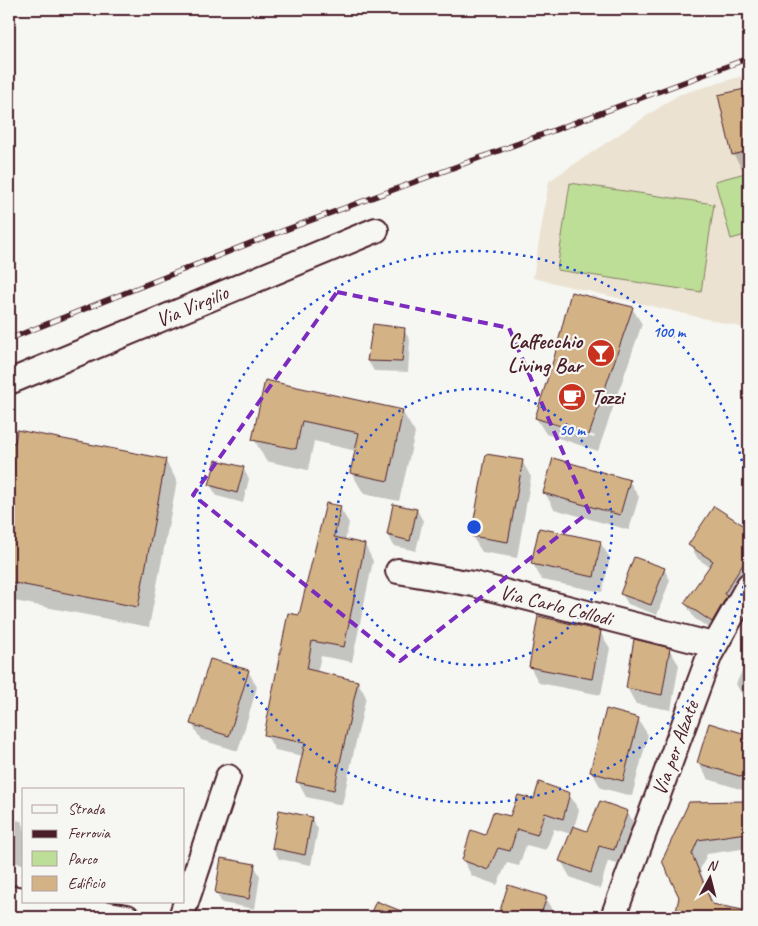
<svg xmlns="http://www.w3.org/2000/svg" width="758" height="926" font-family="Caveat,sans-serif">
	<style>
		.built { fill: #ece2d2 }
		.green { fill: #bdde97; stroke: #847e61 }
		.shadow { fill: #0003; fill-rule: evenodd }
		.building { fill: #d3b386; stroke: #4a1f2b }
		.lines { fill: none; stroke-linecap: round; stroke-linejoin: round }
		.minor-casing { stroke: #4a1f2b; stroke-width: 28 }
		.minor { stroke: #f6f6f2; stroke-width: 24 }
		.rail-casing { stroke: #4a1f2b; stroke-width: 5.5 }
		.rail { stroke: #f6f6f2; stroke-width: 4; stroke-dasharray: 11; stroke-linecap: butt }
		.marked { fill: none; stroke: #7b2cbf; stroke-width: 4; stroke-dasharray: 10 6; stroke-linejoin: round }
		.ring { fill: none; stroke: #1d4ed8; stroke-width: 2.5; stroke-dasharray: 2.5 5 }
		.labels { text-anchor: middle; stroke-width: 4.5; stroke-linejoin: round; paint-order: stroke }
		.street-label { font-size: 21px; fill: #4a1f2b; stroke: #f6f6f2 }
		.poi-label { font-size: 21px; font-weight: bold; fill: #4a1f2b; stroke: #f6f6f2; text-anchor: end }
		.centre { fill: #1d4ed8; stroke: #f6f6f2; stroke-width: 2.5 }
		.ring-label { font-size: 15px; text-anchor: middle; font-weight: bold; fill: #1d4ed8; stroke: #f6f6f2; stroke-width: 4.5; stroke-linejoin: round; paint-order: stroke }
	</style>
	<rect width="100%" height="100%" fill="#f6f6f2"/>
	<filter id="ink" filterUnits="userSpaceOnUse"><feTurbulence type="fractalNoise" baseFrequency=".02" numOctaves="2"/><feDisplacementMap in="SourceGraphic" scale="10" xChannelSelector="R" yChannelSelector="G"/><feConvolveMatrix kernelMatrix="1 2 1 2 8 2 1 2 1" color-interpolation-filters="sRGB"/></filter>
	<g filter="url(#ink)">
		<path class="built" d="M 749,74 L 749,329 L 533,278 L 549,181 L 678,95 Z"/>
		<path class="green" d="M 749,172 L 749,234 L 731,239 L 715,181 Z
			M 570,183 L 714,204 L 701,292 L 557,270 Z"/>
		<path class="shadow" d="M 749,89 L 749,175 L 746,175 L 733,154 L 720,96 Z
			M 632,308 L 642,324 L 598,451 L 546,434 L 536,418 ZM 548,421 L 595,436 L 594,438 L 548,423 Z
			M 404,330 L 410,340 L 408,372 L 374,371 L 368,361 Z
			M 266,382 L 402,411 L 415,433 L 399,501 L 364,494 L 351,472 L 356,451 L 314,441 L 308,470 L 266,461 L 254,439 Z
			M 9,443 L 165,460 L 177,481 L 149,627 L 9,600 Z
			M 522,461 L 531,477 L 517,558 L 482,552 L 472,536 Z
			M 243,468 L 249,479 L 243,503 L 217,496 L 210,485 Z
			M 629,481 L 639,497 L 629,530 L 554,509 L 545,493 Z
			M 394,505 L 417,510 L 423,521 L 416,551 L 394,546 L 388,535 Z
			M 714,507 L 749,530 L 749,582 L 720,636 L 694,618 L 686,604 L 710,567 L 698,559 L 690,545 Z
			M 340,508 L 349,523 L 345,541 L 365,545 L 373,561 L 352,662 L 321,656 L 317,673 L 358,682 L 366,697 L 342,805 L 306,797 L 298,782 L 303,756 L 275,750 L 266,734 L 300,616 Z
			M 600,542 L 610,558 L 602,592 L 542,580 L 533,564 Z
			M 664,569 L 670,580 L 657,615 L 628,604 L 622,594 Z
			M 539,618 L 600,632 L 610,648 L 601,695 L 539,683 L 530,667 Z
			M 669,649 L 679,665 L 671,710 L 636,704 L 627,688 Z
			M 749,656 L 749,702 L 745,700 L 736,684 Z
			M 248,671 L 257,687 L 238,751 L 201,740 L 192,724 Z
			M 638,719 L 648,735 L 632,796 L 601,788 L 592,772 Z
			M 710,724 L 749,737 L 749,792 L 708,779 L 698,763 Z
			M 569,794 L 579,810 L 574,828 L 588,833 L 627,812 L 637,828 L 623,866 L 608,861 L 600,889 L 570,877 L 561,861 L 571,834 L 554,829 L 546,850 L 526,845 L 519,866 L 507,863 L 497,885 L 472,876 L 463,860 L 486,836 L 535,800 Z
			M 689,803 L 745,803 L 749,811 L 749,848 L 707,854 L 700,870 L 714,906 L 730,909 L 735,917 L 676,917 L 681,897 Z
			M 280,812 L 311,818 L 318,829 L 311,865 L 279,859 L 273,848 Z
			M 9,819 L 21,821 L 24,826 L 24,864 L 9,862 Z
			M 254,865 L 260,876 L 255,909 L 222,903 L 216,893 Z
			M 509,886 L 546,898 L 552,908 L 550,917 L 499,917 Z
			M 9,913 L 30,915 L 42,917 L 9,917 Z"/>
		<path class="building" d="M 749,88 L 749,151 L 732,155 L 718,95 Z
			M 571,292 L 633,307 L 589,435 L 535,418 L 554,358 Z
			M 373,324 L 405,328 L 402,362 L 367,361 Z
			M 265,380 L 403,410 L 388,481 L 350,473 L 359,433 L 302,421 L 296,449 L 252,440 Z
			M 17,430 L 166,459 L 138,607 L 9,582 L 9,442 L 15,443 Z
			M 486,454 L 523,460 L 508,542 L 471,536 Z
			M 553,458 L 630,480 L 620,515 L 543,493 Z
			M 216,460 L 244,467 L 237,493 L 209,485 Z
			M 326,503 L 341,506 L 334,537 L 365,544 L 344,647 L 312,641 L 307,669 L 358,681 L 334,790 L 296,782 L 305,743 L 264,735 L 288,613 L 299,615 Z
			M 393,504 L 417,509 L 410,541 L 387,535 Z
			M 714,506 L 749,529 L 749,555 L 724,594 L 727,596 L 712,622 L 684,603 L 713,561 L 688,545 Z
			M 539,528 L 601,541 L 594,577 L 531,564 Z
			M 634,557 L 665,568 L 651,605 L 620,594 Z
			M 538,616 L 601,631 L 592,679 L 529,667 Z
			M 634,639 L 670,648 L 662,695 L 626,688 Z
			M 210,659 L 249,670 L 229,736 L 190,724 Z
			M 606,709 L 639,718 L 623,781 L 590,772 Z
			M 709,723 L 749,735 L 749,779 L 697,763 Z
			M 539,782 L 570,793 L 563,819 L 545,813 L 537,835 L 517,829 L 510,851 L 498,848 L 488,870 L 462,860 L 471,830 L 485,835 L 493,812 L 510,816 L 518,795 L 534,799 Z
			M 600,801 L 628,811 L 614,850 L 599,846 L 591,873 L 559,861 L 573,826 L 587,831 Z
			M 745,801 L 746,833 L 698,840 L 692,854 L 712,904 L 743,910 L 742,917 L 675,917 L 679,897 L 662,861 L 689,802 Z
			M 279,810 L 312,817 L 305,855 L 272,848 Z
			M 221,858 L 255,864 L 249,899 L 215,893 Z
			M 508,885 L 547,897 L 540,917 L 498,917 Z
			M 376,901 L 416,917 L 369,917 Z"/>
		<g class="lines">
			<defs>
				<path id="minor" d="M 9,382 L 376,230
					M 398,571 L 473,584 L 713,645
					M 9,898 L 24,900
					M 37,902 L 127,917
					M 181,917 L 228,777
					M 613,917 L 710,654 L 749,585"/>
			</defs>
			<use href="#minor" class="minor-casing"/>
			<use href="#minor" class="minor"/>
			<defs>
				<path id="rail" d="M 9,339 L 258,240 L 749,58"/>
			</defs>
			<use href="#rail" class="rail-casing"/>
			<use href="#rail" class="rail"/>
		</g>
	</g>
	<path class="marked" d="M 337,292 L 509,328 L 589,512 L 400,661 L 193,495 Z"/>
	<g class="ring">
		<circle cx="474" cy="527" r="138"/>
		<path d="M749 549A276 276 0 1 1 749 505"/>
	</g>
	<defs>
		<symbol id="bar-disc" viewBox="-11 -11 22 22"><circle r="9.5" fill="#c8321e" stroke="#f6f6f2"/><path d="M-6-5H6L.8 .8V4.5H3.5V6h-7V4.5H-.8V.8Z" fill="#fff"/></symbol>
		<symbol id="cafe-disc" viewBox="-11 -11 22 22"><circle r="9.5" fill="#c8321e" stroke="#f6f6f2"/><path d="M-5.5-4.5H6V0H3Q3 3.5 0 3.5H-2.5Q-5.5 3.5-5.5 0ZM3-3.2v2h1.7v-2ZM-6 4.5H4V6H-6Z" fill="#fff"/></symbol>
	</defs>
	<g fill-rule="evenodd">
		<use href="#bar-disc" x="585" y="337" width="32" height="32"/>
		<use href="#cafe-disc" x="556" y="381" width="32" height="32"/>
	</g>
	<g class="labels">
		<g class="street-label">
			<text transform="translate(192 306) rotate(-23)" y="7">Via Virgilio</text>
			<text transform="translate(556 605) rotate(14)" y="7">Via Carlo Collodi</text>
			<text transform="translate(675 748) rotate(-70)" y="7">Via per Alzate</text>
		</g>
		<g class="poi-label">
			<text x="582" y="348">Caffecchio<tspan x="582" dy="24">Living Bar</tspan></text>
			<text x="591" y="404" text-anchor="start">Tozzi</text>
		</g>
	</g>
	<circle cx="474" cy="527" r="8" class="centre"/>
	<g class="ring-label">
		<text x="669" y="337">100 m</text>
		<text x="572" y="435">50 m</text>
	</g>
	<rect width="758" height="926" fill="none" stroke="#f6f6f2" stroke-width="30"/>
	<rect x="15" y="15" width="728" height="896" fill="none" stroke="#4a1f2b" stroke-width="2" filter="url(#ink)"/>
	<rect x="22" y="788" width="162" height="115" fill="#f6f6f2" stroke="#b1a0a2"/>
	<rect x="32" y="805" width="25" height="8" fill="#f6f6f2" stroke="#b1a0a2"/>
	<text x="68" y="814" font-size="15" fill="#4a1f2b">Strada</text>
	<rect x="32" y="830" width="25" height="8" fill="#4a1f2b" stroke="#b1a0a2"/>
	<text x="68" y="838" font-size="15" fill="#4a1f2b">Ferrovia</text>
	<rect x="32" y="851" width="25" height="15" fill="#bdde97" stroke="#b1a0a2"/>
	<text x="68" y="864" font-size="15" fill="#4a1f2b">Parco</text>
	<rect x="32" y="876" width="25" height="15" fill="#d3b386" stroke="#b1a0a2"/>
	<text x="68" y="888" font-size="15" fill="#4a1f2b">Edificio</text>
	<g transform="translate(710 878) rotate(7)" stroke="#f6f6f2" stroke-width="4" paint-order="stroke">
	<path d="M0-4L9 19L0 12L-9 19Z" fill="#4a1f2b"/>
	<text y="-8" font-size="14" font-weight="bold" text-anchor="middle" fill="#4a1f2b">N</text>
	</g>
</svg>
